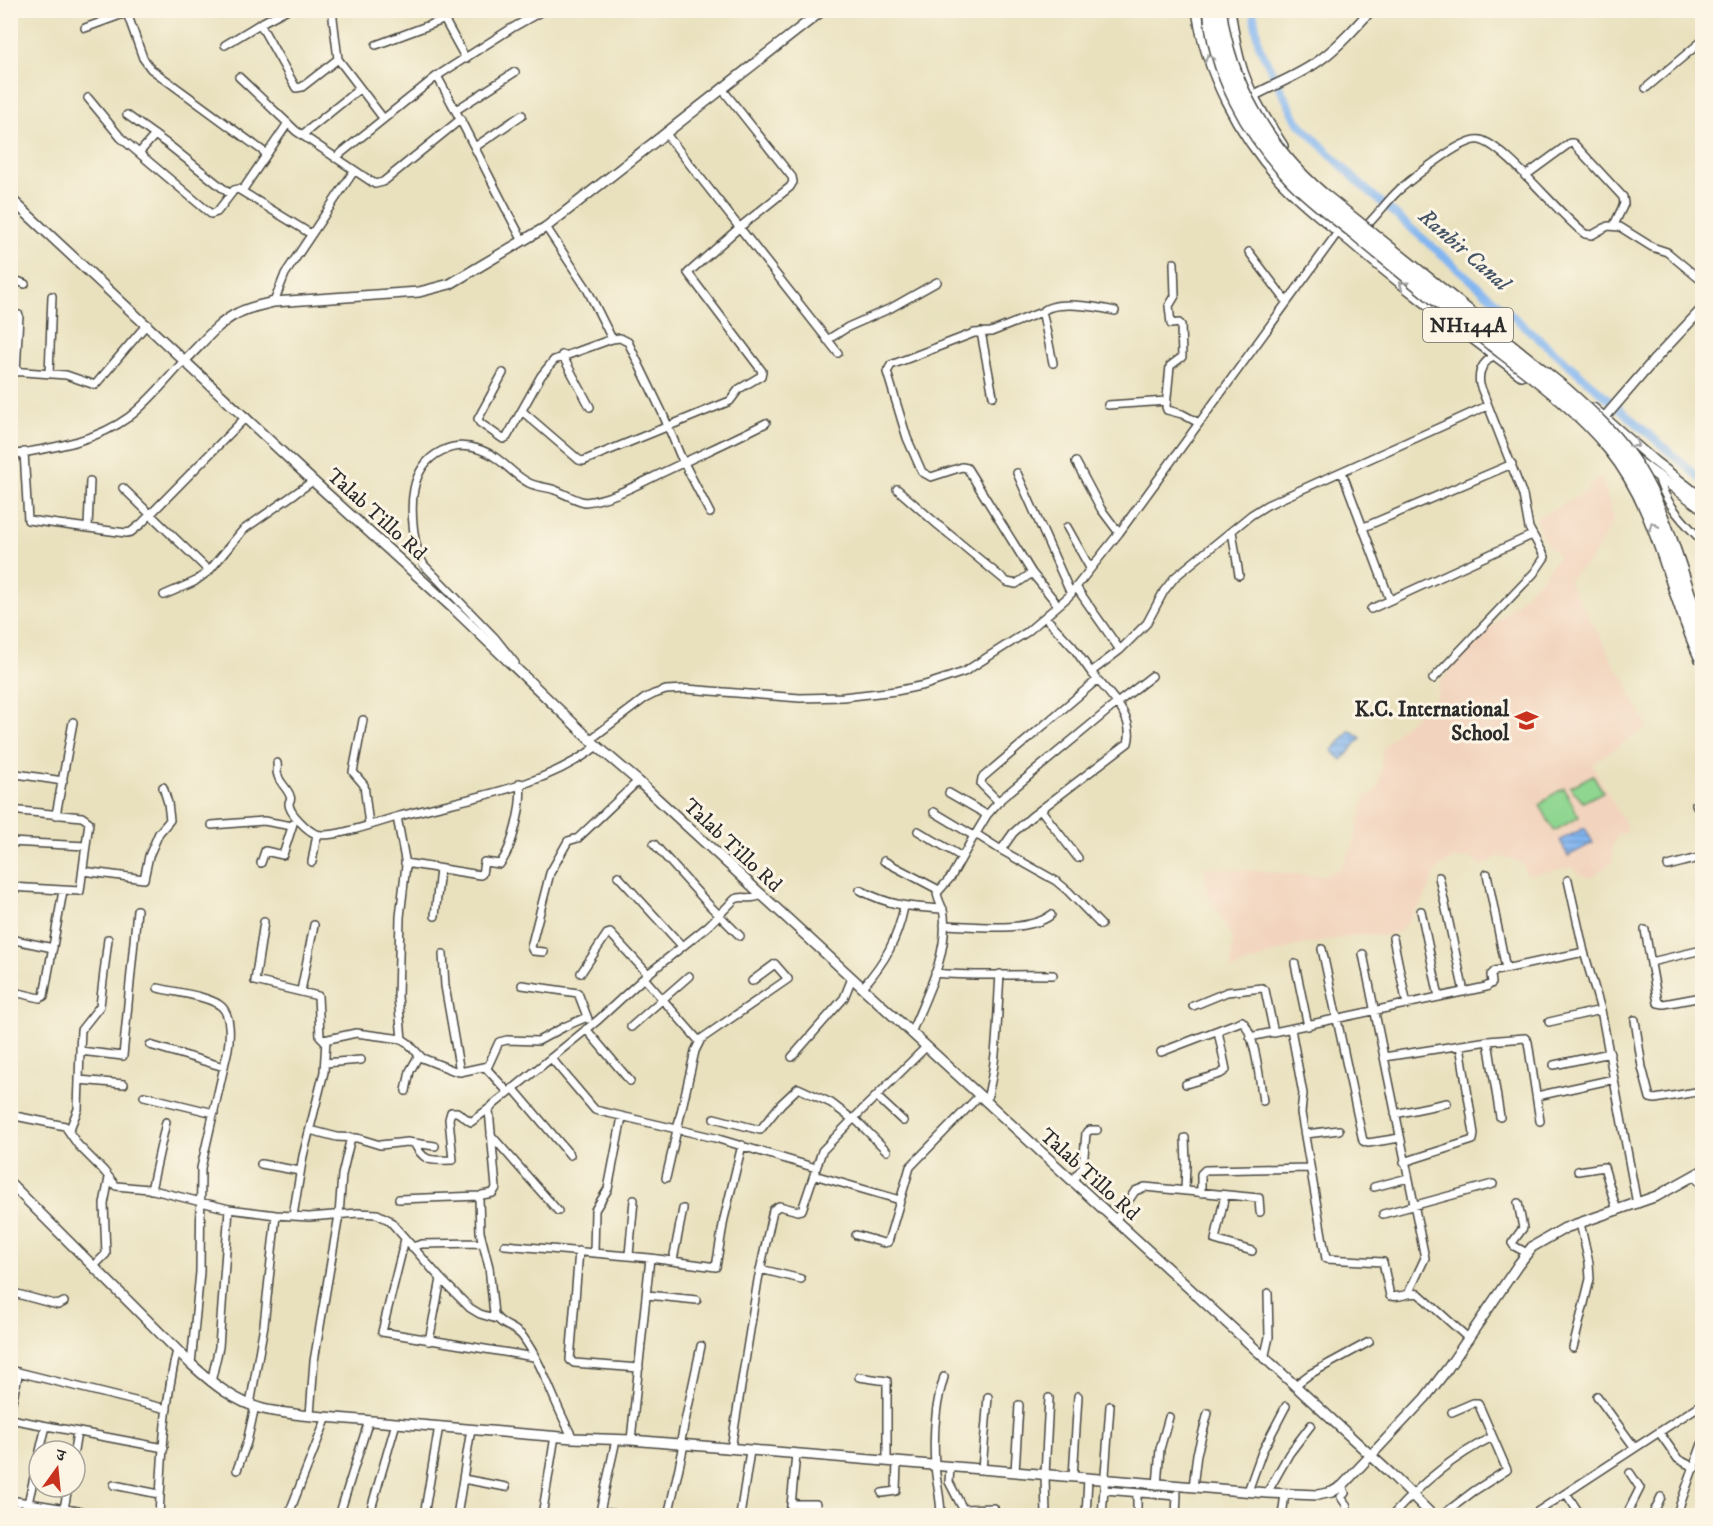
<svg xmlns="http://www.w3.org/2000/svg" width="1713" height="1526" font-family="'IM FELL DW Pica','Noto Serif Devanagari',serif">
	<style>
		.built { fill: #f2d4be }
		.grass { fill: #8fd691; stroke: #5d805e; stroke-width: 1.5 }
		.water { fill: url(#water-rules); stroke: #57708e; stroke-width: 1.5 }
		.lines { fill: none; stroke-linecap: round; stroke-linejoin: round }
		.canal { stroke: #83b6f0; stroke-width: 8 }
		.street-casing { stroke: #484641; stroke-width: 10 }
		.secondary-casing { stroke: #484641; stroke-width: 12 }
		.street { stroke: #fff; stroke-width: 7 }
		.secondary { stroke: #fff; stroke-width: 9 }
		.highway-bridge-casing { stroke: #484641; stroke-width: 15; stroke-linecap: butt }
		.highway-bridge { stroke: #fff; stroke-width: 12 }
		.oneway { stroke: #a0a0a0 }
		.labels { text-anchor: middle; stroke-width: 6; stroke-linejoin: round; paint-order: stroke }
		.shield { fill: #fcf5e5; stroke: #6a6863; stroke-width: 1.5 }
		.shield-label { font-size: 20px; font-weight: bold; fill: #2b2b2b }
		.street-label { font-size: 21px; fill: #2b2b2b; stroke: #fcf5e5 }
		.poi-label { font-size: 21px; font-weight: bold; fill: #2b2b2b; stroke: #fcf5e5; text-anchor: end }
		.water-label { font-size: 22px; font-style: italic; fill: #455566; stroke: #fcf5e5 }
	</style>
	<defs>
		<pattern id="water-rules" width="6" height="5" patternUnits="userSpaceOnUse" patternTransform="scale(1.5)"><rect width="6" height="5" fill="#83b6f0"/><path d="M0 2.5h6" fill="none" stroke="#6b94c3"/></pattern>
	</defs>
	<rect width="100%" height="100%" fill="#fcf5e5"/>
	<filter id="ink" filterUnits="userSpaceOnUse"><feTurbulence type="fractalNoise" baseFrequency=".0167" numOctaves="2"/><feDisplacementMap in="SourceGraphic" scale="12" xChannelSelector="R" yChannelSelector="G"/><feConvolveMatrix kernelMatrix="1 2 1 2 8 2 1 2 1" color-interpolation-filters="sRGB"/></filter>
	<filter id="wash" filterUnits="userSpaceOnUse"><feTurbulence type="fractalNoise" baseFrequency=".008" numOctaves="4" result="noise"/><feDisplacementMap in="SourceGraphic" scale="24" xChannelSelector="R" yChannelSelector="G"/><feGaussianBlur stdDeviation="1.35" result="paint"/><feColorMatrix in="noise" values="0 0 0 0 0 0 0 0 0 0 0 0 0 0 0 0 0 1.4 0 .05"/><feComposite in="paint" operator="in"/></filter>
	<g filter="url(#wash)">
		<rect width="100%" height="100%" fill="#e9e1be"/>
		<path class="built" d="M 1602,477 L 1614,521 L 1591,560 L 1570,578 L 1569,583 L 1605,645 L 1615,667 L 1627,682 L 1632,698 L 1648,727 L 1592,764 L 1628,830 L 1626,833 L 1617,835 L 1612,847 L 1613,861 L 1591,878 L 1577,873 L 1573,867 L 1526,875 L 1524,865 L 1510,858 L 1498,857 L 1482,866 L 1469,858 L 1452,859 L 1438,869 L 1423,901 L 1406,924 L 1398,932 L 1381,937 L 1364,934 L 1292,947 L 1231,970 L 1233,939 L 1207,893 L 1204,867 L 1321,876 L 1339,869 L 1353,847 L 1365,797 L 1374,793 L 1380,784 L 1382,751 L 1388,742 L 1402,727 L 1437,697 L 1438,687 L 1442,679 L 1487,631 L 1538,582 L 1558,556 L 1542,538 L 1536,518 L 1587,492 L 1592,483 Z"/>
		<path class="grass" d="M 1593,775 L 1603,792 L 1583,802 L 1570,787 Z
			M 1564,788 L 1579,817 L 1554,831 L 1540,805 L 1550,796 Z"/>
		<path class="water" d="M 1350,730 L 1361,738 L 1342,760 L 1332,751 Z
			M 1585,828 L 1593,843 L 1568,856 L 1560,840 Z"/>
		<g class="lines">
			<path class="canal" d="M 1253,10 L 1259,46 L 1297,121 L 1360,184 L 1702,480"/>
		</g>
	</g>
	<g filter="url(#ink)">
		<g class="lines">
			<defs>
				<path id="street" d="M 332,10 L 338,59 L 383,118
					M 439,10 L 466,59
					M 127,13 L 143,58 L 151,69 L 267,154
					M 260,24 L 296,88 L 302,87 L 338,59
					M 85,28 L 134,10
					M 225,45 L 263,22 L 286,10
					M 376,45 L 443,20
					M 437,76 C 467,130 493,186 523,241
					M 239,77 L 296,131 L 375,184 L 383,182 L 461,119
					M 1646,88 L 1702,41
					M 88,98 L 121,138 L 211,214 L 217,212 L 234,190 L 238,189 L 311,234
					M 456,110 L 515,72
					M 127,115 L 170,146 L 230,194
					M 666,134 L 838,353
					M 302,135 L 359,89
					M 475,147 L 522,115
					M 139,153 L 155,135
					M 335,158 L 437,76 L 512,28 L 544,10
					M 1525,176 L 1570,143 L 1573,143 L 1623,197 L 1624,204 L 1614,225
					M 242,191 L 288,123
					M 1368,224 C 1379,213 1388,200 1399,190 C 1413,178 1463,137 1480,140 C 1505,145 1560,216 1585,234 L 1592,235 L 1608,226 L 1620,227 L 1652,247 L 1667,252 L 1702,281
					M 546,227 L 587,289 L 612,339
					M 1249,252 L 1287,302
					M 1174,263 L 1175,296 L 1169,306 L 1171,324 L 1179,323 L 1181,325 L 1182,357 L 1170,366 L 1166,407 L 1167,410 L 1182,414 L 1199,423
					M 10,278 L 25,284
					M 274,302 L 285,274 L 354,171
					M 1041,313 C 1053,299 1098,307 1115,311
					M 981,332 L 993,396
					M 827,340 L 848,327 L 891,308 L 937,282
					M 562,355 L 590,407
					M 1053,363 L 1043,315 L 1039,313 L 991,332 L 974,333 L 891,365 L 887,372 L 907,438 L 922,472 L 931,477 L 962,467 L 967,468 L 1032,573 L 1058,605
					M 10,371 L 66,375 L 95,385 L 147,324
					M 16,372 L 19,315
					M 503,373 L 478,419 L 480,423 L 503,439 L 507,437 L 541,376 L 554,360 L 612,339 L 620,338 L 628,342 L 662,412 L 680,455 L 710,513
					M 49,374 L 52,296
					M 1108,405 L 1167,401
					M 522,411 L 579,460 L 583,461 L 730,401 L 739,389 L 761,376 L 762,371 L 688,273 L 740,227 L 790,187 L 793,182 L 792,177 L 723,90
					M 24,452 L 28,520 L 126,533 L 131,532 L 141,524 L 246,417
					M 10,455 C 51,448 95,442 129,417 C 150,401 167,379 184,361
					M 1076,462 L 1101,509 L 1119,533
					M 1342,472 L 1390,600
					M 1017,473 L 1071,594
					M 1658,475 C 1664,503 1683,521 1702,541
					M 123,488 L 209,571
					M 897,489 L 938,525 L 1007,582 L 1016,584 L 1032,573
					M 88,527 L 90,481
					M 1067,527 L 1090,568
					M 1364,527 L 1512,464
					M 1232,531 L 1239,575
					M 1076,587 L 1120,650
					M 164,595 L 194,582 L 209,571 L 243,530 L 313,481
					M 1371,609 L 1532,535
					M 1045,617 L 1073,647 L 1091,672
					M 515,663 L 495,638 L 424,565 C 413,548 410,509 414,489 C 421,453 455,436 488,453 C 503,460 513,475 529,483 C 537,487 547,487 555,490 C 566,494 574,500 585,502 C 614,499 642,482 668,470 C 701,454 733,440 766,423
					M 1433,679 L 1534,573 L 1545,557 L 1529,528 L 1523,495 L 1480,385 C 1477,368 1485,362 1497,352
					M 363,720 L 353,772 L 364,785 L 369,825
					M 591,739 L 644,699 L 654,694 L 666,690 L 686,689 L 800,698 L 843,697 L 896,691 L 925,685 L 964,672 L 1027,632 L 1068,597 L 1119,533 L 1341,228
					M 277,763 C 278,767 276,772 278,776 C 280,783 288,789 290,796 C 292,801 289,799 289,804 C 289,813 308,831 316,834 C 333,839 381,821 400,816 C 465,798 543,789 597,746
					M 10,773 L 63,781
					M 949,793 L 987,815
					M 999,802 L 981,784 L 982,778 L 1097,680
					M 1696,804 L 1702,815
					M 10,810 L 82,817 L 89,822 L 80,891 L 10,887
					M 1041,810 L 1078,858
					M 934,812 L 974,836
					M 56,815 L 73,722
					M 397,817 L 406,865 L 400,917 L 398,997 L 402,1039
					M 212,825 L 264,821 L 292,826
					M 918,831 L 962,857
					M 975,835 L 987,815 L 1002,798 L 1117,703 L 1152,676
					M 10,842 L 86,846
					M 654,844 L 709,905 L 740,936
					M 1001,850 L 1056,881 L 1068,891 L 1101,925
					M 884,861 L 939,890
					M 312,862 L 317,834
					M 261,863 L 265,851 L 283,855 L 293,824
					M 405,863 L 480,875 L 482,874 L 484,862 L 500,864 C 513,847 523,804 520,783
					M 1668,866 L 1702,857
					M 83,871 L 144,879 L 149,856 L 159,833 L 170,820 L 168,803 L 163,787
					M 1487,874 L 1506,969
					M 618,876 L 682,946
					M 1439,877 L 1464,992
					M 1568,880 L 1584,952 L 1601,1010 L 1637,1204
					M 860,890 C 890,906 910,907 943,909
					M 1421,911 L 1439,997
					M 435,916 L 440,869
					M 264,922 L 255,981 L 318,996 L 320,1036 L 324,1040 L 356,1033 L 402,1039 L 408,1043 L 422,1058 L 455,1071 L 460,1072 L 488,1066 L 499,1042 L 507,1040 L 538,1041 L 566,1026 L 587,1017
					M 944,925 C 974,926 1028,933 1051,915
					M 1645,930 L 1658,1003 L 1664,1004 L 1702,997
					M 1393,938 L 1407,1005
					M 10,939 L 53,948
					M 1322,949 L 1363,1141 L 1368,1143 L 1400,1138
					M 544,952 L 533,951 L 531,947 L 550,873 L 568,841 L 578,838 L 638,781
					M 443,954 L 445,986 L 460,1072
					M 1363,954 L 1425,1258 L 1408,1294
					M 1651,962 L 1702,950
					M 1295,964 L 1308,1026
					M 581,973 L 607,934 L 610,933 L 648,974
					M 935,973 C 974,977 1014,974 1053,975
					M 644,978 L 699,1041
					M 522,985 L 578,993 L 588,1019
					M 863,987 C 885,961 897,941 904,907
					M 158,988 C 173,992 211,996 222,1007 C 231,1016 230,1037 228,1049 L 201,1168 L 200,1272 L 191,1364
					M 10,991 L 40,998 L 44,996 L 63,891
					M 301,991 L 314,925
					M 1193,1006 L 1227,992 L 1262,988 L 1265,990 L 1274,1033
					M 1635,1020 L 1642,1067 L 1650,1098 L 1655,1099 L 1702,1091
					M 1549,1022 L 1601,1010
					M 631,1027 L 689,976
					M 586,1029 L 630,1081
					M 1291,1029 L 1303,1094 L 1301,1113 L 1326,1259 L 1383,1262 L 1390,1296 C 1400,1299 1409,1291 1419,1294 L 1469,1339
					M 911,1033 C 926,996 948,956 944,915 C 943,907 938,901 937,893 L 951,877 L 974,836 L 979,836 L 1001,850 L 1013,833 L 1031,817 L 1128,743 C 1136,716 1106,691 1091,672 L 1120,650 L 1147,623 L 1164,591 L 1175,577 L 1251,515 L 1267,505 L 1487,406
					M 1250,1037 L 1486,987 L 1492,983 L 1491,975 L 1495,971 L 1584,952
					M 1488,1041 L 1500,1117
					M 150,1045 L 224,1067
					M 80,1051 L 81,1030 L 100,1006 L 108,939
					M 1161,1052 L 1242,1021 C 1255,1032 1260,1083 1263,1101
					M 792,1057 L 844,998 L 852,978
					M 1384,1057 L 1488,1041 L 1525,1038 L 1528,1042 L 1540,1121
					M 551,1058 L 595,1110 L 715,1138 L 816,1168
					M 325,1063 L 361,1060
					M 1554,1065 L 1610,1053
					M 485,1067 L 508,1092
					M 79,1080 L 124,1084
					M 1186,1084 L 1220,1074 L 1226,1070 L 1218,1031
					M 513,1088 L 570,1155
					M 406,1091 L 410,1071 L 419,1055
					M 144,1096 L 214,1113
					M 876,1096 L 903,1121
					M 1537,1096 L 1614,1079
					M 986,1102 C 998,1062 997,1016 1000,974
					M 1395,1114 L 1447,1103
					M 10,1115 L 65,1126 L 78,1145 L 104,1171 L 116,1186 L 149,1189 L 229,1209 L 276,1215 L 309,1217 L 358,1213 L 377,1214 L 389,1220 L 441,1279 L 470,1308 L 480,1314 L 497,1319
					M 714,1118 L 760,1130 L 781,1104 L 798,1088 L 831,1103 L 852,1119
					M 854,1118 L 887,1151
					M 310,1130 L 337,1137 L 357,1138 L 380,1145 L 407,1142 L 435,1146
					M 69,1131 L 78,1109 L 80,1051 L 123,1056 L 137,910
					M 1306,1134 L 1339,1130
					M 491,1135 L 558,1211
					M 414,1143 C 425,1164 432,1160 453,1160 L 449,1119 L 451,1112 L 457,1112 L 471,1122 L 491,1107
					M 1404,1162 L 1473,1140 L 1474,1134 L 1460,1045
					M 261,1164 L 300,1171
					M 1578,1171 L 1604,1167 L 1617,1211
					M 814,1175 L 900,1200
					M 1695,1175 L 1702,1186
					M 666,1178 L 695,1051 L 701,1039 L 788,979 L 775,964 L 752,981
					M 1072,1181 L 1083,1167 L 1086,1133 L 1090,1130 L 1097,1130
					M 1374,1187 L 1408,1178
					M 151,1190 L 166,1122
					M 1185,1191 L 1186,1163 L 1185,1138
					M 1201,1193 L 1201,1174 L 1205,1170 L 1310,1168
					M 1225,1195 L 1215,1240 L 1252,1251
					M 399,1199 L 480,1196
					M 1518,1203 L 1523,1228 L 1512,1243 L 1514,1246 L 1527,1253
					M 1383,1214 L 1493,1184
					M 293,1216 L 303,1156 L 324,1072 L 326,1040
					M 1115,1221 L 1135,1191 L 1145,1187 L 1259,1198 L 1260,1212
					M 856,1235 L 884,1243 L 888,1242 L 910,1167 L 979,1096
					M 405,1239 L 382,1332 L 534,1357
					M 505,1245 L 650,1258 L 716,1267 L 724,1219 L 742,1145
					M 412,1247 L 422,1244 L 482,1243
					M 579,1251 L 570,1360 L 574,1363 L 639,1368
					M 594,1252 L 595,1210 L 608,1189 L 622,1117
					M 629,1255 L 634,1200
					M 673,1260 L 683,1209
					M 93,1267 L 106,1254 L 104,1204 L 109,1178
					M 760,1269 L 801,1279
					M 10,1292 L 58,1305 L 64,1302
					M 647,1295 L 697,1300
					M 429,1341 L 441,1279
					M 1573,1348 L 1590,1279 L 1589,1263 L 1580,1223
					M 1264,1359 L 1269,1337 L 1268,1293
					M 10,1370 L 167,1409
					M 859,1377 L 887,1381 L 887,1461
					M 211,1382 L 219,1347 L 229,1209
					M 1294,1386 L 1310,1374 L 1369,1342
					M 1597,1396 L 1635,1448
					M 250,1405 L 264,1325 L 276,1215
					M 10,1410 L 19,1372
					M 310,1415 L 314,1361 L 339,1215 L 342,1175 L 351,1137
					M 10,1419 L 164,1448
					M 1659,1432 L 1678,1459 L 1695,1468
					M 573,1438 C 555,1406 544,1366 523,1337 C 516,1327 500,1326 494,1314 L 489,1267 L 480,1232 L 479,1198 L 482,1195 L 493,1193 L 496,1188 L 489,1110 L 493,1105 L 598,1020 L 648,974 L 708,926 L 735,899 C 744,895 751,901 761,895
					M 631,1440 L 650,1258
					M 680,1445 L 701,1346
					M 731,1449 L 758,1280 L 773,1210 L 779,1206 L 798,1211 L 802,1210 L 822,1151 L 854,1118 L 926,1047
					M 40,1451 L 46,1426
					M 74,1451 L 77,1432
					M 950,1467 L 949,1482 L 963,1509 L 994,1508 L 996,1516
					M 982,1469 L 988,1397
					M 237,1470 L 247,1442 L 255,1406
					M 1015,1472 L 1019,1405
					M 1073,1477 L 1078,1396
					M 463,1479 L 506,1487
					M 114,1485 L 159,1494
					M 1157,1485 L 1160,1449 L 1169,1417
					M 1342,1486 L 1345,1493 L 1341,1497 L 1347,1506 L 1345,1516
					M 1193,1487 L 1197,1454 L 1208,1413
					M 1105,1490 L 1176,1496
					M 1248,1491 L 1262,1452 L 1286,1406
					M 882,1493 L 896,1491 L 897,1462
					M 1267,1493 L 1289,1454 L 1311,1425
					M 1566,1493 L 1581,1516
					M 10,1500 L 109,1516
					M 28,1503 L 39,1456
					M 791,1504 L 816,1504 L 816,1516
					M 64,1509 L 68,1487
					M 600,1511 L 627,1516
					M 14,1516 L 17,1501
					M 159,1516 C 162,1460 164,1404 177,1350
					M 288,1516 L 327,1417
					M 339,1516 L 369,1420
					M 369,1516 L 396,1423
					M 424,1516 L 439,1426
					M 457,1516 L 471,1429
					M 542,1516 L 555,1436
					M 599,1516 L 616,1440
					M 668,1516 L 684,1445
					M 740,1516 L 750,1451
					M 790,1516 L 796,1454
					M 941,1516 C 941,1498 936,1482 935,1465 C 933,1436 935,1405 944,1377
					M 1046,1516 L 1045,1475 L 1049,1398
					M 1086,1516 L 1088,1478
					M 1102,1516 L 1110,1406
					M 1137,1516 L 1137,1493
					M 1176,1516 L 1177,1494
					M 1282,1516 L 1285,1494
					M 1392,1516 C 1421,1483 1454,1456 1492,1437
					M 1441,1516 L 1474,1491 L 1507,1470 L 1478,1403 L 1473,1403 L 1452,1412
					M 1531,1516 L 1702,1404
					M 1626,1516 L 1640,1488 L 1630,1473
					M 1652,1516 L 1661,1497
					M 1676,1516 L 1702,1444"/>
				<path id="secondary" d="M 1197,10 C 1206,73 1238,133 1280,180 C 1302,204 1328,223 1352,243 C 1406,290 1464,332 1521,375
					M 1230,10 C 1233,28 1235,45 1240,62 C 1248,92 1266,119 1283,146
					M 1253,96 C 1275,84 1300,75 1320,60 C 1339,46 1355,28 1371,10
					M 10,198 L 313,481 L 456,611 L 597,746 L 638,781 L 1391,1474 L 1433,1516
					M 184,361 C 201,345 217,323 238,313 C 249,307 262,305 274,302 L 419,292 L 450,284 L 546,227 L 823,10
					M 1593,408 L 1654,461 L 1702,498
					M 1605,417 L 1655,359 L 1702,309
					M 1633,458 L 1702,508
					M 10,1183 L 191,1364 C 212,1383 235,1402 263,1409 C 275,1412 288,1413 301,1415 L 573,1438 L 631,1440 L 1267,1493 L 1318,1495 L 1332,1492 L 1342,1486 L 1425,1398 L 1448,1368 L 1518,1265 L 1532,1247 L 1565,1228 L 1657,1196 L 1702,1171"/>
			</defs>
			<use href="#street" class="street-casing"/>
			<use href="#secondary" class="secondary-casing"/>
			<use href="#street" class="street"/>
			<use href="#secondary" class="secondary"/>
			<defs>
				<path id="highway-bridge" d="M 1210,10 C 1214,73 1248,134 1291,179 C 1311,200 1335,217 1357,235 C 1401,272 1446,308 1491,344 C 1533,376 1576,407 1610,449 C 1660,510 1669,591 1702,660
					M 1220,10 C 1229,83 1267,147 1322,194 L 1566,390 C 1592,413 1618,437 1637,467 C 1668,517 1682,578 1702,633"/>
			</defs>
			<use href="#highway-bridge" class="highway-bridge-casing"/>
			<use href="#highway-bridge" class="highway-bridge"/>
		</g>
		<defs><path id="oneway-chevron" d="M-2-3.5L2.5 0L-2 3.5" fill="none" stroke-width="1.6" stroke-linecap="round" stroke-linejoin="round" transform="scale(1.5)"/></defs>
		<g class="oneway">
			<use href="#oneway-chevron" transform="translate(1209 58) rotate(-108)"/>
			<use href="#oneway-chevron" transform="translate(1403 285) rotate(-142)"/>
			<use href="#oneway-chevron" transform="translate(1635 444) rotate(42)"/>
			<use href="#oneway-chevron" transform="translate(1653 526) rotate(-112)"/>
		</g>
	</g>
	<defs>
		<symbol id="school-bare" viewBox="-9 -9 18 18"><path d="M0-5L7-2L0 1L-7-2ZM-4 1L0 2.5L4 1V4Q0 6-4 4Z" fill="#c8321e" stroke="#fcf5e5" stroke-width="2.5" paint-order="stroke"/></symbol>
	</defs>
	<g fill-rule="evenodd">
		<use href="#school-bare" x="1510" y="704" width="33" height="33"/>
	</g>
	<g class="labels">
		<rect class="shield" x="1423" y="308" width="90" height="34" rx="4.5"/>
		<g class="shield-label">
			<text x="1468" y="332">NH144A</text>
		</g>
		<g class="street-label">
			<text transform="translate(377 514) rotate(42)" y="7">Talab Tillo Rd</text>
			<text transform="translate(733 845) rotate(43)" y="7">Talab Tillo Rd</text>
			<text transform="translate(1090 1174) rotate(42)" y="7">Talab Tillo Rd</text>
		</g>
		<g class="poi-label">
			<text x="1509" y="716">K.C. International<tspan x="1509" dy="24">School</tspan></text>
		</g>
		<g class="water-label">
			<text transform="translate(1465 249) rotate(41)" y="8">Ranbir Canal</text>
		</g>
	</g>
	<rect width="1713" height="1526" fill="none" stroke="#fcf5e5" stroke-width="36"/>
	<g transform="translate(57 1469) rotate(15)"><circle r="28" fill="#fcf5e5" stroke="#a8a49b" stroke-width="1.5"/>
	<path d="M0-4.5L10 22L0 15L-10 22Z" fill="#c8321e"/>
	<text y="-9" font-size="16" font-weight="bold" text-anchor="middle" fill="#2b2b2b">उ</text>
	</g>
</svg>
